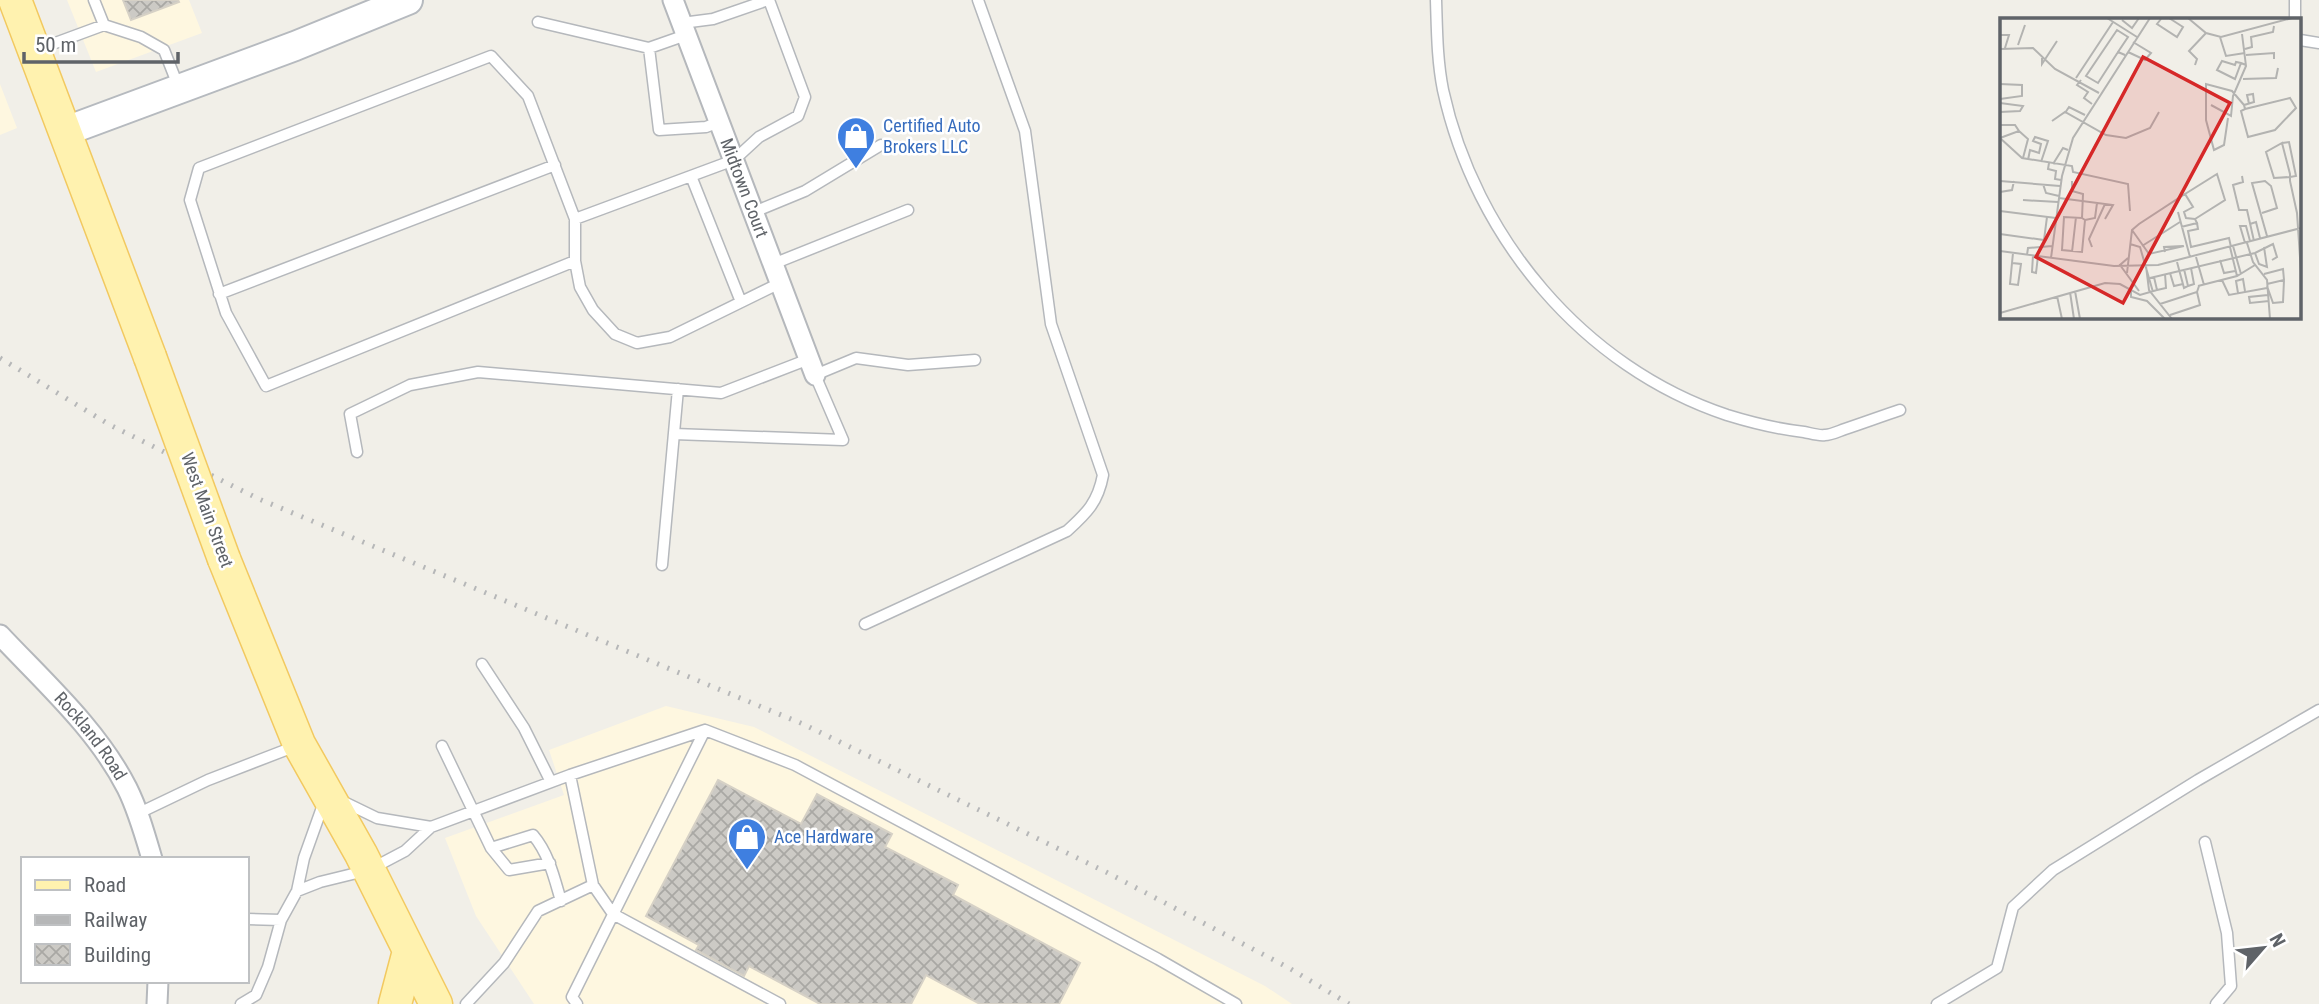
<svg xmlns="http://www.w3.org/2000/svg" width="2319" height="1004" font-family="'Roboto Condensed',sans-serif">
	<style>
		.commercial { fill: #fef7e0 }
		.building { fill: url(#building-cross-hatch); stroke: #d6d1c6; stroke-width: 2 }
		.lines { fill: none; stroke-linecap: round; stroke-linejoin: round }
		.service-casing { stroke: #b5b8bc; stroke-width: 13 }
		.minor-casing { stroke: #b5b8bc; stroke-width: 23 }
		.secondary-casing { stroke: #b6babf; stroke-width: 32 }
		.primary-casing { stroke: #f2c960; stroke-width: 35 }
		.service { stroke: #fff; stroke-width: 10 }
		.minor { stroke: #fff; stroke-width: 19 }
		.secondary { stroke: #fff; stroke-width: 28 }
		.primary { stroke: #fff2af; stroke-width: 32 }
		.rail { stroke: #b6b7b8; stroke-width: 5; stroke-dasharray: 2 9; stroke-linecap: butt }
		.primary-bridge-casing { stroke: #f2c960; stroke-width: 35; stroke-linecap: butt }
		.primary-bridge { stroke: #fff2af; stroke-width: 32 }
		.labels { text-anchor: middle; stroke-width: 5; stroke-linejoin: round; paint-order: stroke }
		.shop-label { font-size: 18px; fill: #366cbe; stroke: #fff; text-anchor: start }
		.street-label { font-size: 18px; fill: #5f6368; stroke: #fff }
		.inset-road { fill: none; stroke: #b3b3b1; stroke-width: 2 }
		.view { fill: #d62828; fill-opacity: 0.15; stroke: #d62828; stroke-width: 3.5 }
		.inset-edge { fill: none; stroke: #5f6368; stroke-width: 3.5 }
	</style>
	<defs>
		<pattern id="building-cross-hatch" width="8" height="8" patternUnits="userSpaceOnUse" patternTransform="scale(1.75)"><rect width="8" height="8" fill="#cccac5"/><path d="M0 0l8 8M0 8l8-8" fill="none" stroke="#a9a8a4"/></pattern>
	</defs>
	<rect width="100%" height="100%" fill="#f1efe8"/>
	<path class="commercial" d="M 67,0 L 189,0 L 202,33 L 96,72 Z
		M 0,84 L 17,128 L 0,135 Z
		M 666,706 L 754,727 L 1265,986 L 1292,1004 L 534,1004 L 476,916 L 445,838 L 564,795 L 549,750 Z"/>
	<path class="building" d="M 123,0 L 178,0 L 179,2 L 131,20 Z
		M 718,780 L 801,824 L 817,794 L 892,834 L 885,847 L 958,885 L 953,895 L 1080,963 L 1059,1004 L 980,1004 L 926,975 L 911,1004 L 820,1004 L 749,966 L 744,976 L 696,950 L 699,945 L 646,916 Z"/>
	<g class="lines">
		<defs>
			<path id="service" d="M 94,0 L 104,25 L 141,37 L 164,50 L 179,88
				M 1436,0 C 1437,30 1437,60 1443,90 C 1475,237 1583,367 1727,415 C 1753,423 1777,429 1804,432 C 1810,433 1818,436 1825,435 C 1831,435 1839,431 1845,429 C 1863,423 1882,416 1900,410
				M 2295,0 L 2295,19
				M 538,22 L 649,48 L 686,35
				M 682,23 L 713,19 L 768,0
				M 2300,40 L 2319,43
				M 649,48 L 659,130 L 706,127 L 719,122
				M 39,49 L 104,25
				M 691,176 L 741,302
				M 754,212 L 805,191 L 881,145
				M 575,219 L 575,261 L 266,386 L 226,313 L 190,200 L 199,168 L 491,56 L 528,96 L 575,219 L 734,160 L 759,137 L 798,116 L 805,97 L 769,0
				M 575,261 L 580,287 L 593,310 L 615,334 L 637,343 L 670,337 L 780,283
				M 773,264 L 908,210
				M 219,294 L 555,165
				M 674,434 L 843,440 L 815,375 L 856,358 L 908,365 L 975,360
				M 357,452 L 350,414 L 410,385 L 478,372 L 721,393 L 809,359
				M 662,565 L 678,389
				M 865,624 L 1067,531 C 1087,513 1098,502 1103,475 L 1051,324 L 1025,131 L 978,0
				M 482,664 L 524,728 L 551,782
				M 442,746 L 491,848 L 509,870 L 550,863
				M 342,801 L 377,818 L 431,827
				M 137,814 L 208,780 L 296,746
				M 2205,842 L 2227,933 L 2231,986 L 2216,1004
				M 491,848 L 533,835 C 549,854 554,877 561,901
				M 593,885 L 613,914 L 780,1004
				M 297,891 L 320,882 L 369,870 L 405,851 L 431,827 L 570,775 L 705,730 L 795,765 L 1158,959 L 1236,1004
				M 247,919 L 281,920
				M 241,1004 L 256,995 L 268,967 L 281,920 L 297,891 L 304,858 L 324,802
				M 466,1004 L 504,963 L 538,911 L 593,885 L 570,775
				M 577,1004 L 572,997 L 705,730
				M 1937,1004 L 1997,968 L 2013,907 L 2053,870 L 2198,780 L 2319,710"/>
			<g id="minor">
				<path id="s1" d="M 673,0 L 815,375"/>
				<path id="s2" d="M 0,635 C 44,682 97,729 127,788 C 138,810 145,835 152,859"/>
				<path d="M 157,1004 L 158,981"/>
			</g>
			<path id="secondary" d="M 66,131 L 295,46 L 408,0"/>
			<path id="primary" d="M 15,0 L 150,357
				M 224,559 L 299,744 L 361,854 L 436,1004
				M 395,1004 L 409,951"/>
		</defs>
		<use href="#service" class="service-casing"/>
		<use href="#minor" class="minor-casing"/>
		<use href="#secondary" class="secondary-casing"/>
		<use href="#primary" class="primary-casing"/>
		<use href="#service" class="service"/>
		<use href="#minor" class="minor"/>
		<use href="#secondary" class="secondary"/>
		<use href="#primary" class="primary"/>
		<path class="rail" d="M 0,358 L 110,425 L 259,499 L 803,724 L 1106,872 L 1289,968 L 1349,1004"/>
		<defs>
			<path id="primary-bridge" d="M 150,357 L 224,559"/>
		</defs>
		<use href="#primary-bridge" class="primary-bridge-casing"/>
		<use href="#primary-bridge" class="primary-bridge"/>
	</g>
	<defs>
		<symbol id="shop-pin" viewBox="-11 -11 22 30"><path d="M0 17L-7.5 6A9.5 9.5 0 1 1 7.5 6Z" fill="#3f7fe0" stroke="#fff"/><path d="M-5-2.5h2.3a2.7 3.5 0 0 1 5.4 0H5L5.5 6h-11ZM-1.5-2.5h3a1.5 2.3 0 0 0-3 0Z" fill="#fff"/></symbol>
	</defs>
	<g fill-rule="evenodd">
		<use href="#shop-pin" x="834" y="114" width="44" height="60"/>
		<use href="#shop-pin" x="725" y="815" width="44" height="60"/>
	</g>
	<g class="labels">
		<g class="shop-label">
			<text x="883" y="132">Certified Auto<tspan x="883" dy="21">Brokers LLC</tspan></text>
			<text x="774" y="843">Ace Hardware</text>
		</g>
		<g class="street-label">
			<text dy="6" stroke="none"><textPath href="#s1" startOffset="201">Midtown Court</textPath></text>
			<text transform="translate(207 510) rotate(70)" y="6">West Main Street</text>
			<text dy="6" stroke="none"><textPath href="#s2" startOffset="136">Rockland Road</textPath></text>
		</g>
	</g>
	<g transform="translate(2000 18)">
		<rect width="301" height="301" fill="#f1efe8"/>
		<path class="inset-road" d="M 107,0 L 137,19M 188,0 L 206,15 L 221,19 L 292,0M 161,1 L 157,6 L 177,19 L 183,9 L 169,0M 122,2 L 132,10 L 139,0M 0,17 L 9,17 L 5,30M 220,19 L 226,38 L 245,35M 18,27 L 25,7M 0,31 L 33,30 L 55,51 L 99,75M 245,31 L 252,29 L 251,19 L 273,14 L 274,8M 118,34 L 98,65 L 86,58 L 117,12 L 128,19 L 118,34 L 125,37M 128,34 L 145,42 L 151,35 L 133,24M 246,37 L 274,35 L 274,41M 42,38 L 42,46 L 57,23M 241,45 L 235,61 L 217,52 L 222,43 L 235,47 L 236,44 L 241,45 L 246,47M 195,47 L 197,41 L 189,33 L 206,15M 76,60 L 113,4M 243,61 L 276,60 L 278,50M 81,62 L 77,67 L 88,74 L 84,80 L 92,86M 0,66 L 22,67 L 22,78 L 0,81M 0,85 L 23,88 L 20,93 L 0,94M 211,87 L 231,98 L 233,78 L 246,48 L 242,16M 244,87 L 245,91 L 290,80 L 296,90 L 275,112 L 248,119 L 241,93 L 245,91M 65,95 L 69,89 L 85,97M 228,100 L 224,127 L 214,132 L 206,102 L 206,66 L 232,73 L 244,87 L 254,84 L 253,76 L 247,77 L 249,86M 52,103 L 65,94 L 106,117 L 126,120 L 150,110 L 159,94M 0,107 L 15,107 L 19,113 L 0,120M 19,113 L 28,121 L 23,140M 0,120 L 22,140 L 72,148 L 73,154 L 128,166 L 130,193M 282,125 L 289,124 L 296,158 L 290,159 L 274,160 L 266,134 L 282,125 L 290,156 L 290,163 L 297,195 L 301,254M 28,142 L 30,132 L 39,135 L 41,126 L 33,123 L 35,119 L 48,123 L 41,144M 49,145 L 48,151 L 56,153 L 55,161 L 61,162M 53,146 L 63,130 L 68,132M 242,158 L 243,164 L 233,167 L 239,192 L 247,192 L 254,223M 0,163 L 60,168M 72,163 L 72,173 L 83,176 L 82,200 L 64,199 L 62,232 L 82,234 L 85,202 L 82,200M 43,166 L 46,175 L 59,178M 0,174 L 12,172 L 14,163M 59,180 L 113,187 L 105,201M 23,182 L 58,184M 0,193 L 56,200M 178,194 L 190,239M 262,195 L 277,190 L 271,168 L 265,163 L 252,165 L 267,218M 85,202 L 95,200 L 97,185M 197,205 L 198,211 L 188,213 L 191,229 L 229,220 L 231,229M 250,206 L 256,204 L 260,220M 181,209 L 197,205 L 195,201 L 225,182 L 217,156 L 185,176M 132,212 L 149,236 L 184,228M 0,216 L 44,222 L 47,199M 245,225 L 240,208 L 246,208 L 250,223M 247,225 L 253,244 L 267,262 L 270,301M 130,226 L 140,229 L 153,274M 142,228 L 180,204M 233,228 L 241,256M 92,229 L 89,221 L 105,186M 230,229 L 237,258M 0,233 L 114,248 L 158,247 L 301,210M 72,234 L 76,199M 165,234 L 164,229 L 183,228M 255,235 L 259,246 L 267,249 L 264,229M 27,237 L 28,230 L 52,228M 33,237 L 32,254 L 36,255 L 38,238M 196,239 L 204,267M 51,240 L 62,158 L 73,120 L 150,0M 128,240 L 120,247 L 139,273M 220,242 L 224,255 L 235,253M 177,244 L 184,270 L 188,268 L 184,251M 12,245 L 21,246 L 18,267 L 10,266 L 12,245 L 13,235M 146,248 L 149,272 L 172,301M 127,255 L 132,212 L 139,206 L 185,176 L 193,189 L 184,194 L 186,200 L 195,201M 170,255 L 174,268 L 183,266M 264,256 L 283,251 L 284,262 L 267,266M 154,259 L 157,272 L 166,270 L 165,256M 150,260 L 255,235 L 273,226 L 277,239 L 272,242M 222,262 L 229,277 L 267,270M 188,268 L 194,266 L 191,250M 198,268 L 237,258 L 255,247M 267,268 L 273,285 L 283,284 L 284,262M 131,272 L 131,279 L 147,283 L 165,301M 75,273 L 80,301M 70,274 L 74,301M 238,275 L 236,263 L 243,261 L 245,273M 268,277 L 249,279 L 250,285 L 269,283M 57,278 L 62,301M 160,286 L 197,274 L 199,268M 0,295 L 105,265 L 120,266 L 140,277 L 157,272M 170,297 L 200,287 L 197,274"/>
		<path class="view" d="M 143,39 L 230,85 L 123,285 L 36,239 Z"/>
		<rect width="301" height="301" class="inset-edge"/>
	</g>
	<rect x="21" y="857" width="228" height="126" fill="#ffffff" stroke="#bfc1c3" stroke-width="2"/>
	<rect x="35" y="880" width="35" height="10" fill="#fff2af" stroke="#bfc1c3" stroke-width="2"/>
	<text x="84" y="892" font-size="21" fill="#5f6368">Road</text>
	<rect x="35" y="915" width="35" height="10" fill="#b6b7b8" stroke="#bfc1c3" stroke-width="2"/>
	<text x="84" y="927" font-size="21" fill="#5f6368">Railway</text>
	<rect x="35" y="944" width="35" height="21" fill="url(#building-cross-hatch)" stroke="#bfc1c3" stroke-width="2"/>
	<text x="84" y="962" font-size="21" fill="#5f6368">Building</text>
	<g transform="translate(2263 948) rotate(62)" stroke="#ffffff" stroke-width="5" paint-order="stroke">
	<path d="M0-5L12 26L0 18L-12 26Z" fill="#5f6368"/>
	<text y="-10" font-size="19" font-weight="bold" text-anchor="middle" fill="#5f6368">N</text>
	</g>
	<path d="M24 52v10h154v-10" fill="none" stroke="#5f6368" stroke-width="3.5"/>
	<text x="35" y="52" font-size="21" fill="#5f6368" stroke="#ffffff" stroke-width="5" paint-order="stroke">50 m</text>
</svg>
